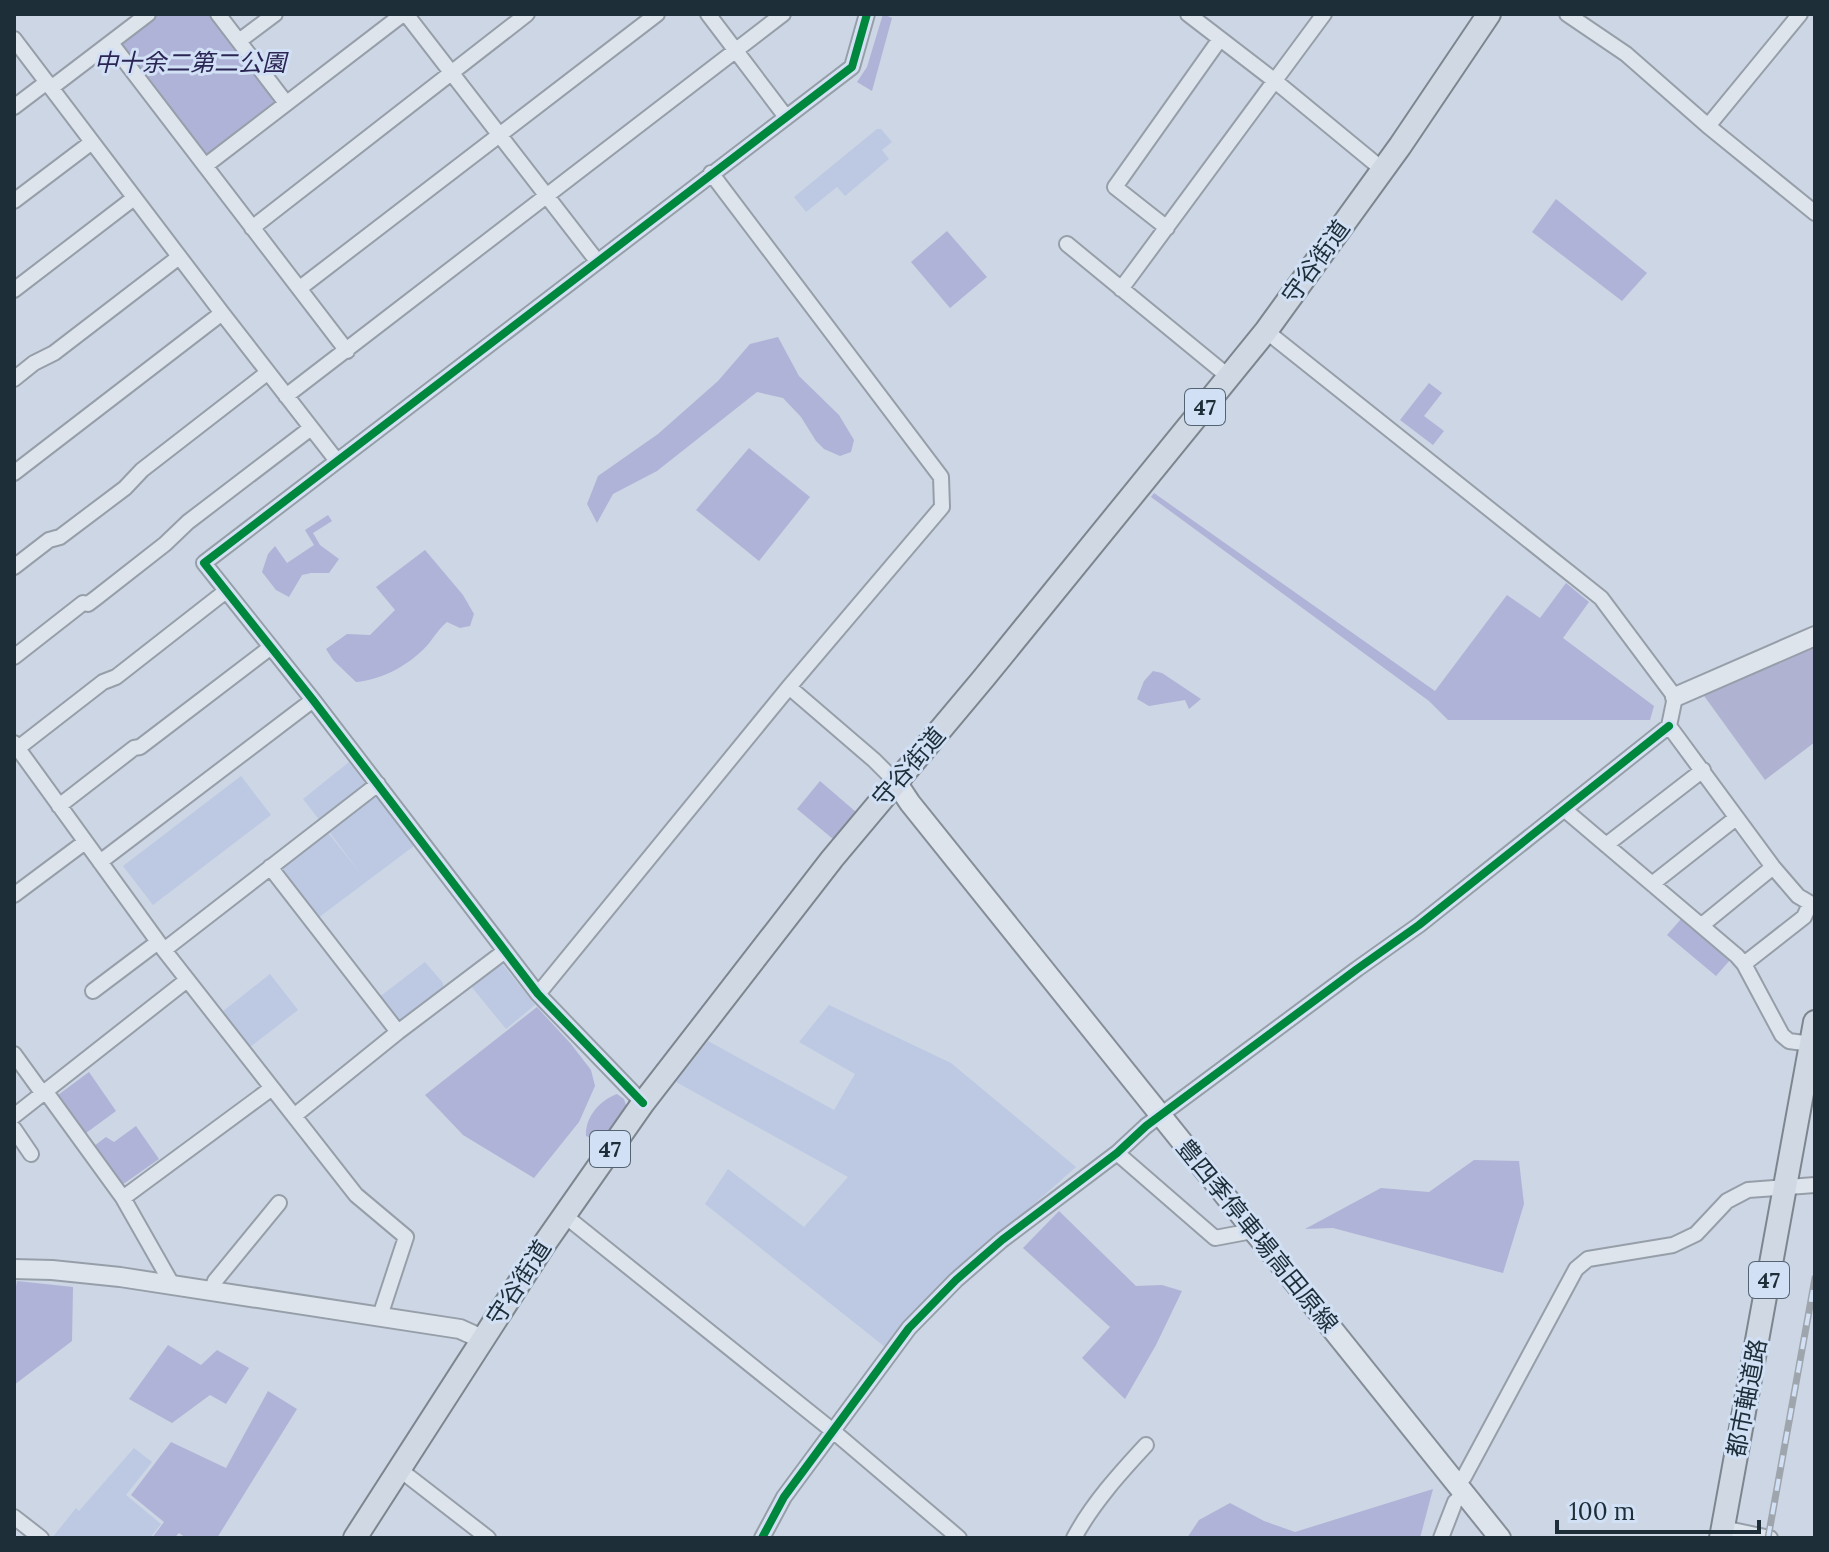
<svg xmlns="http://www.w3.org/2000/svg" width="1829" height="1552" font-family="Lora,'Noto Sans JP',serif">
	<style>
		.farmland { fill: #bdc9e3 }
		.green { fill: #afb3d7 }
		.cemetery { fill: #afb3d1 }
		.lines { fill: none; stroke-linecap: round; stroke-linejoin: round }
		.minor-casing { stroke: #969fa9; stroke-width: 18 }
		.tertiary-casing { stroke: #969fa9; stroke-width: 22 }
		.secondary-casing { stroke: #868f99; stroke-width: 24 }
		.primary-casing { stroke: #7d868f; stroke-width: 26 }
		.minor { stroke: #dee4ec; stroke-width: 14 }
		.tertiary { stroke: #dee4ec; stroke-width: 18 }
		.secondary { stroke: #dee4ec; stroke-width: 20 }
		.primary { stroke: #d0d8e4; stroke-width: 22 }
		.rail-casing { stroke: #9ea5ac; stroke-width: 7 }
		.rail { stroke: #d2e0f5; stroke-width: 4; stroke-dasharray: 12; stroke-linecap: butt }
		.cycleway-casing { stroke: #d2e0f5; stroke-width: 13 }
		.cycleway { stroke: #00873e; stroke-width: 8 }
		.labels { text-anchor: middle; stroke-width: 6; stroke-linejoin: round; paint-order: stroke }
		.shield { fill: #d2e0f5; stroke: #546371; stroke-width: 2 }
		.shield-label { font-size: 22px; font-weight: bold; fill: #1e2e38 }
		.park-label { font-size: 24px; font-style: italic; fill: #2b2554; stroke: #d2e0f5 }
		.street-label { font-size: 24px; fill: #1e2e38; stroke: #d2e0f5 }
	</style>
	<rect width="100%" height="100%" fill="#cdd6e4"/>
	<path class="farmland" d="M 877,129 L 881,129 L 892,142 L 882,150 L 889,159 L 845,196 L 837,187 L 806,212 L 794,197 Z
		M 349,762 L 367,786 L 321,822 L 303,799 Z
		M 241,776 L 271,815 L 153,905 L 123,866 Z
		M 372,796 L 377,796 L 414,846 L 318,918 L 280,866 L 326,830 L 360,873 L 328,830 Z
		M 500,961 L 535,1005 L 506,1029 L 470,985 Z
		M 425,962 L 443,983 L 443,989 L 399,1025 L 378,998 Z
		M 270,974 L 298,1010 L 250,1047 L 222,1012 Z
		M 829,1005 L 951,1063 L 1076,1167 L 949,1279 L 885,1347 L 705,1204 L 728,1169 L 804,1227 L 848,1177 L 676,1082 L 708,1041 L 834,1110 L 855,1074 L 799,1042 Z
		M 134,1448 L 152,1462 L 126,1495 L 161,1524 L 150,1538 L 52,1538 L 76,1508 L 79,1511 Z"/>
	<path class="green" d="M 157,14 L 211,14 L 274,97 L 275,104 L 208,155 L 202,154 L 120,48 L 121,41 Z
		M 883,14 L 892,18 L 872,91 L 857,82 L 867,67 Z
		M 1556,199 L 1647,273 L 1622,301 L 1532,232 Z
		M 947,231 L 987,277 L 950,308 L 911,262 Z
		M 778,337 L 799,376 L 839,415 L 854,440 L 851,452 L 840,456 L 824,449 L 816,441 L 801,417 L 783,398 L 757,392 L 657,471 L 613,494 L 597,523 L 587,504 L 598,476 L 658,434 L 718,381 L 750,344 Z
		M 1429,383 L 1442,393 L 1424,416 L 1444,431 L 1433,445 L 1400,420 Z
		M 749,448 L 810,497 L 759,561 L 696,510 Z
		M 1154,493 L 1435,691 L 1507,595 L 1540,618 L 1566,583 L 1589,602 L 1563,638 L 1654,706 L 1650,720 L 1448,720 L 1429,701 L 1151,497 Z
		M 328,515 L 332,521 L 313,533 L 320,545 L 339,559 L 329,573 L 311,573 L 302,575 L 289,597 L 276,590 L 262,572 L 268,554 L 275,546 L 287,563 L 314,545 L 305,530 Z
		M 425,550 L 463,595 L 474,614 L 470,626 L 460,628 L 447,622 C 440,628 436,634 430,642 C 413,663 383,680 356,682 L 333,660 L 326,649 L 347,634 L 370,635 L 395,610 L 376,587 Z
		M 1153,671 L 1162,673 L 1201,699 L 1189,709 L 1185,700 L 1149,706 L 1137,699 L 1144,681 Z
		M 820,781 L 856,812 L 833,839 L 797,809 Z
		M 1681,919 L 1730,960 L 1716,976 L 1667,935 Z
		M 537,1007 L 571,1044 L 591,1070 L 595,1086 L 579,1122 L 534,1178 L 463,1135 L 425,1095 Z
		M 89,1072 L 116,1111 L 86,1133 L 58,1095 Z
		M 617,1094 L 624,1099 L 627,1109 L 601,1142 L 586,1136 C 585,1117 600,1100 617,1094 Z
		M 136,1126 L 159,1159 L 122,1185 L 94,1146 L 106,1137 L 114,1142 Z
		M 1474,1160 L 1519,1161 L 1524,1204 L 1503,1273 L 1333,1228 L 1305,1229 L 1381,1188 L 1429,1192 Z
		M 1059,1211 L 1136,1286 L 1162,1285 L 1182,1291 L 1156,1345 L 1125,1399 L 1082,1358 L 1110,1327 L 1023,1248 Z
		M 17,1281 L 73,1287 L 72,1341 L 14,1385 L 14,1297 Z
		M 168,1345 L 201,1365 L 217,1350 L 249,1368 L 226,1404 L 210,1395 L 172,1423 L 129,1399 Z
		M 268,1391 L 297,1409 L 217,1538 L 186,1538 L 179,1533 L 174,1538 L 152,1538 L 164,1522 L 131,1495 L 171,1442 L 226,1468 Z
		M 1433,1489 L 1420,1538 L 1187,1538 L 1199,1520 L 1230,1503 L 1264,1521 L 1295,1532 Z"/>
	<path class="cemetery" d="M 1811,645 L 1815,650 L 1815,742 L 1765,780 L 1702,693 Z"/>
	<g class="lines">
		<defs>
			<path id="minor" d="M 218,14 L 286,103
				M 406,14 L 597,261
				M 708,14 L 786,117
				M 1188,14 L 1275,81 L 1383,170
				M 1567,14 L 1626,54 L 1708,126 L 1815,213
				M 14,39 L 222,313 L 337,461
				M 239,41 L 275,14
				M 111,43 L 347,351
				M 51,88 L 148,14
				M 14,107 L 47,82
				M 1708,126 L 1800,14
				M 205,166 L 403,14
				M 14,201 L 92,142
				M 252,228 L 527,14
				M 1167,228 L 1115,187 L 1220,39
				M 1067,244 L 1229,377
				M 300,288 L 657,14
				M 1121,289 L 1324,14
				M 14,290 L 134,198
				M 1266,331 L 1601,598 L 1675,697 L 1669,726 L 1773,867 L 1798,896 L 1815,906
				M 14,379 L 34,363 L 54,353 L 179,257
				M 286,396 L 783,14
				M 14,473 L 222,313
				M 14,567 L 49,540 L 60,537 L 125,488 L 142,470 L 267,373
				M 14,657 L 83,603 L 88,604 L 96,598 L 165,544 L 188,522 L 311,428
				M 789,687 L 874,760 L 896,782
				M 14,743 L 164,950 L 356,1195 L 406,1237 L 380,1316
				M 18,748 L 103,682 L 116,677 L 226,591
				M 59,806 L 134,748 L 140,747 L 271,647
				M 1565,810 L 1737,956 L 1744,964 L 1782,1035 L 1789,1041 L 1811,1044
				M 1606,845 L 1703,770
				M 100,862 L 313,700
				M 270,867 L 398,1032
				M 1652,884 L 1736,818
				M 14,895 L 85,842
				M 1702,925 L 1773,867
				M 164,950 L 378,784
				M 1744,964 L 1804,917 L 1810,904
				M 93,991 L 158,942
				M 538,994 L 789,687 L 942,507 L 941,477 L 711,173
				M 14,1054 L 43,1094
				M 46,1092 L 123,1198 L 173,1286
				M 643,1103 L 538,994 L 313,700 L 204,563 L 852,67 L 867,14
				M 14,1116 L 187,980
				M 294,1116 L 398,1032 L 505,951
				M 14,1129 L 31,1154
				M 1117,1153 L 1215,1238 L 1247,1232 L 1252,1228
				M 123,1198 L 272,1088
				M 564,1215 L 833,1431 L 959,1538
				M 211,1292 L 215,1281 L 279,1203
				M 399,1469 L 488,1538
				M 1455,1484 L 1464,1477 L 1576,1269 L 1588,1259 L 1673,1245 L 1696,1234 L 1727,1201 L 1748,1190 L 1815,1185
				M 14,1517 L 41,1538
				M 1723,1528 L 1770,1538
				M 762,1538 L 784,1497 L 909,1328 L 956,1280 L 1002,1240 L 1117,1153 L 1146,1126 L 1357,969 L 1419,925 L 1669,726
				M 1074,1538 C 1092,1504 1120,1473 1146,1445
				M 1441,1538 L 1455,1502 L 1464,1494"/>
			<path id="tertiary" d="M 1675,697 L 1815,636
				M 14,1269 L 52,1270 L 120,1277 L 460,1329 L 482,1339"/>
			<path id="secondary" d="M 896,782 L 910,803 L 1500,1538"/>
			<path id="primary" d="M 355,1538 L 545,1243 L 643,1103 L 832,859 L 983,679 L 1266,331 L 1400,146 L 1489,14
				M 1721,1538 L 1815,1022"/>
		</defs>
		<use href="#minor" class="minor-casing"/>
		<use href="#tertiary" class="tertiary-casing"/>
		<use href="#secondary" class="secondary-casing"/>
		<use href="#primary" class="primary-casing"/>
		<use href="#minor" class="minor"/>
		<use href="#tertiary" class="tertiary"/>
		<use href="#secondary" class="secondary"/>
		<use href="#primary" class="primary"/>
		<defs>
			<path id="rail" d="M 1768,1538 L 1815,1278"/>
		</defs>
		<use href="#rail" class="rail-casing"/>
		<use href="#rail" class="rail"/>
		<defs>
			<path id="cycleway" d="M 643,1103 L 538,994 L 313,700 L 204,563 L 852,67 L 867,14
				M 762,1538 L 784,1497 L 909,1328 L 956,1280 L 1002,1240 L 1117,1153 L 1146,1126 L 1357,969 L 1419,925 L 1669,726"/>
		</defs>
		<use href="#cycleway" class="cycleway-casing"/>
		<use href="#cycleway" class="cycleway"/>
	</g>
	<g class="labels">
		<g class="shield">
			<rect x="1185" y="389" width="40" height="36" rx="6"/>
			<rect x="590" y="1131" width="40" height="36" rx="6"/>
			<rect x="1749" y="1262" width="40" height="36" rx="6"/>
		</g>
		<g class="shield-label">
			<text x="1205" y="415">47</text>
			<text x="610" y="1157">47</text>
			<text x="1769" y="1288">47</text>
		</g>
		<g class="park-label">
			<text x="190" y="71">中十余二第二公園</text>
		</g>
		<g class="street-label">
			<text transform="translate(1316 262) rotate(-54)" y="8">守谷街道</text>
			<text transform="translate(909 767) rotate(-49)" y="8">守谷街道</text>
			<text transform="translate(1257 1236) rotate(51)" y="8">豊四季停車場高田原線</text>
			<text transform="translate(519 1283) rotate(-57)" y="8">守谷街道</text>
			<text transform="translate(1747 1398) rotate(-79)" y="8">都市軸道路</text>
		</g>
	</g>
	<rect width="1829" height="1552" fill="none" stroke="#1e2e38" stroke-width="32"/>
	<path d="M1557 1520v12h202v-12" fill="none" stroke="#1e2e38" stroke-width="4"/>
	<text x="1569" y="1520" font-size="24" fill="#1e2e38" stroke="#d2e0f5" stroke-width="6" paint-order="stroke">100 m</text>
</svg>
